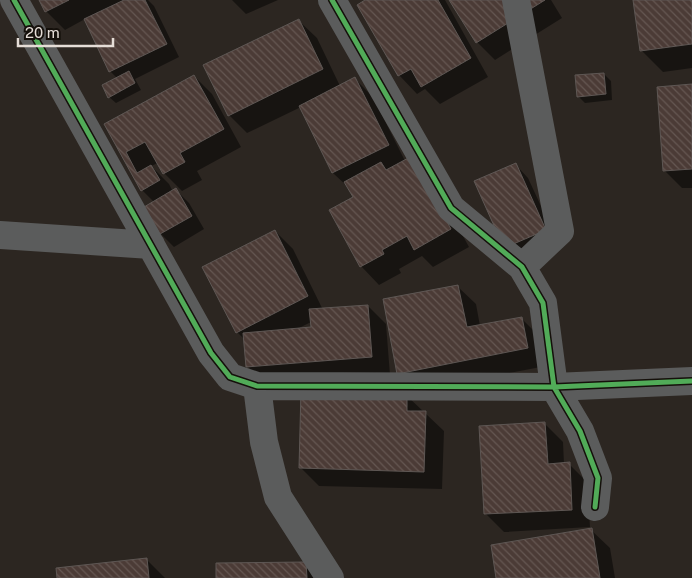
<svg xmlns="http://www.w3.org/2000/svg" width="692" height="578" font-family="'Public Sans',sans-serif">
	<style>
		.shadow { fill: #0007; fill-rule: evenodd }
		.building { fill: url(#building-back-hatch); stroke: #5e5754 }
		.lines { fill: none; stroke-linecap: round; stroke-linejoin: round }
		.minor { stroke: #5b5c5c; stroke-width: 28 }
		.cycleway-casing { stroke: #15100b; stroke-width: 8 }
		.cycleway { stroke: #51ab58; stroke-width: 5 }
	</style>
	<defs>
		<pattern id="building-back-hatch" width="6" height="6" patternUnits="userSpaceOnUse" patternTransform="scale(1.25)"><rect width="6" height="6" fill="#4b3b36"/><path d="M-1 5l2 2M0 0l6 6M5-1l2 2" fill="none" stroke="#655752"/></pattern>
	</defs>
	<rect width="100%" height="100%" fill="#2c2621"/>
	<path class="shadow" d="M 40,0 L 148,0 L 154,6 L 179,57 L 135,79 L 141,90 L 116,103 L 109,97 L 117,78 L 110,71 L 85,19 L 65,30 L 46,11 Z
		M 232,0 L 278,0 L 246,14 Z
		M 368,0 L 445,0 L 488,77 L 440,104 L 425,89 L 417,94 L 399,75 Z
		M 451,0 L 551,0 L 562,18 L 495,60 L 477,42 Z
		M 635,0 L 692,0 L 692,68 L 663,72 L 641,50 Z
		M 298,20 L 317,38 L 340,86 L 355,79 L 373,97 L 405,161 L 430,175 L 469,247 L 433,267 L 422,256 L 399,269 L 401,273 L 379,285 L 361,266 L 355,198 L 350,189 L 333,173 L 301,107 L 247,133 L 229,115 Z
		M 604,74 L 611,81 L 612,100 L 585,103 L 578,96 Z
		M 194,76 L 212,94 L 241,147 L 197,171 L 202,180 L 182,191 L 164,173 L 158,163 L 151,166 L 169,184 L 173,192 L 176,190 L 189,203 L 204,229 L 174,247 L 161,234 L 146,208 L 154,202 L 142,190 L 106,125 Z
		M 692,86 L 692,188 L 682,188 L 664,170 Z
		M 515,164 L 528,178 L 558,243 L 518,261 L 505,248 Z
		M 275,231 L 293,249 L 323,310 L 368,306 L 386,324 L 390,375 L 266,385 L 247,366 L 245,340 L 237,332 ZM 311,322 L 312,329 L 295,330 Z
		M 457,286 L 476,304 L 480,326 L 521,318 L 539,336 L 546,366 L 417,391 L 398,373 Z
		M 406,395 L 444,431 L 442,489 L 319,486 L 301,468 Z
		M 545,424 L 563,442 L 564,464 L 569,464 L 587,482 L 590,527 L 504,532 L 486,514 Z
		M 591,530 L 610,548 L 615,578 L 497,578 Z
		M 147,560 L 165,578 L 59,578 Z
		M 306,563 L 321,578 L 217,578 Z"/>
	<path class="building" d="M 39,0 L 69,0 L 45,12 Z
		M 124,0 L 145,0 L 167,44 L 109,72 L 84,19 Z
		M 365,0 L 438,0 L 471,58 L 421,87 L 411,69 L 398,76 L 357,5 Z
		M 449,0 L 545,0 L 476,43 Z
		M 633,0 L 692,0 L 692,44 L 640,51 Z
		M 299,19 L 323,69 L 228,116 L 203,65 Z
		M 129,71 L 135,83 L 108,98 L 102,85 Z
		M 604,73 L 606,94 L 577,97 L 575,75 Z
		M 194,75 L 224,129 L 180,153 L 185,162 L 163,174 L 145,142 L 126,152 L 137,173 L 151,165 L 160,180 L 141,191 L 104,124 Z
		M 355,77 L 389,145 L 332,173 L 299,106 Z
		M 692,84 L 692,169 L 663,171 L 657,87 Z
		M 412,156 L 451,229 L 414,250 L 407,236 L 382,250 L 384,254 L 360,267 L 329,210 L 353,197 L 344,182 L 381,162 L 386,170 Z
		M 516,163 L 546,230 L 504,248 L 474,181 Z
		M 176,188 L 192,216 L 160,234 L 144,207 Z
		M 275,230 L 308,296 L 236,333 L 202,267 Z
		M 458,285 L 467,327 L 522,317 L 528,348 L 397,374 L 383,299 Z
		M 368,305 L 372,357 L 246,367 L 243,333 L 311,327 L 309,309 Z
		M 301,390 L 407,393 L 407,411 L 426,411 L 424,472 L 299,468 Z
		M 545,422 L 548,464 L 570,462 L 572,510 L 484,514 L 479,426 Z
		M 592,528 L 600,578 L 496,578 L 491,545 Z
		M 147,558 L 149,578 L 57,578 L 56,568 Z
		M 306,562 L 307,578 L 216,578 L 216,563 Z"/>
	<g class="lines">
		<path class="minor" d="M 14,0 L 211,353 L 230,377 L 257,386 L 554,387 L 692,381
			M 332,0 L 451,208 L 522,267 L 543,303 L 554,387 L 580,431 L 598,478 L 595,507
			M 516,0 L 560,231 L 522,267
			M 0,235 L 151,245
			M 257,386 L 264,442 L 278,497 L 330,578"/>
		<defs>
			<path id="cycleway" d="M 14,0 L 211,353 L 230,377 L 257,386 L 554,387 L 692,381
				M 332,0 L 451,208 L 522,267 L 543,303 L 554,387 L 580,431 L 598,478 L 595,507"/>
		</defs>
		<use href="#cycleway" class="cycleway-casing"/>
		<use href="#cycleway" class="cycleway"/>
	</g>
	<path d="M18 38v8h95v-8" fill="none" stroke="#e5ddd7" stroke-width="2.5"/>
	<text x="25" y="38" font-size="15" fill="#e5ddd7" stroke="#15100b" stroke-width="4" paint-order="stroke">20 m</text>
</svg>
